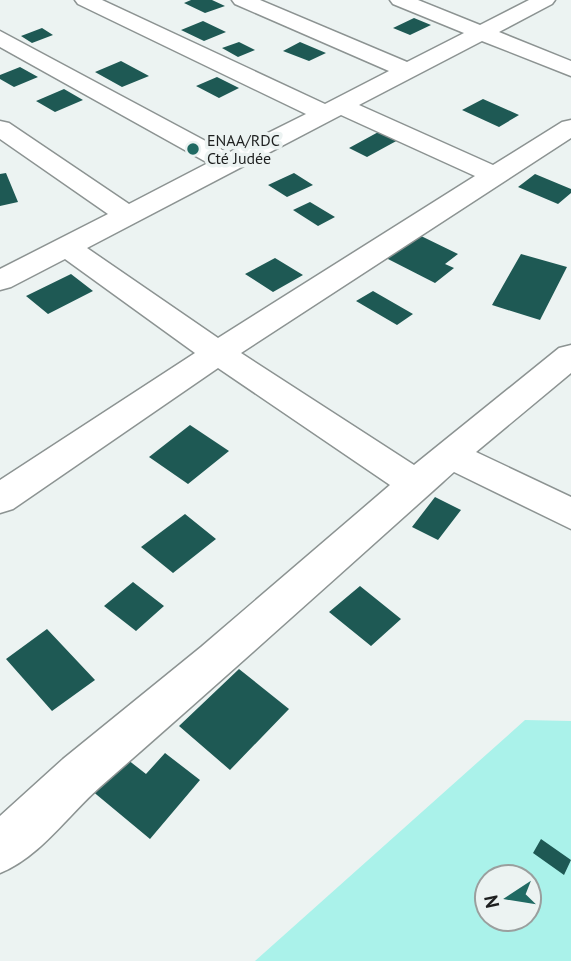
<svg xmlns="http://www.w3.org/2000/svg" width="571" height="961" font-family="'PT Sans',sans-serif">
	<style>
		.green { fill: #aaf2ea; fill-rule: evenodd }
		.building { fill: #1e5954 }
		.lines { fill: none; stroke-linecap: round; stroke-linejoin: round }
		.minor-casing { stroke: #8c9392; stroke-width: 3 }
		.minor { fill: #fff; fill-rule: evenodd }
		.poi-dot { fill: #206a63; stroke: #ecf3f2; stroke-width: 2.5 }
		.labels { text-anchor: middle; stroke-width: 7; stroke-linejoin: round; paint-order: stroke }
		.far-poi-label { font-size: 16px; fill: #1e2020; stroke: #ecf3f2; text-anchor: start }
	</style>
	<rect width="100%" height="100%" fill="#ecf3f2"/>
	<path class="green" d="M 525,720 L 571,721 L 571,961 L 255,961 ZM 487,877 L 529,877 L 529,919 L 487,919 Z"/>
	<path class="building" d="M 191,0 L 212,0 L 225,6 L 205,13 L 184,3 Z
		M 414,18 L 431,25 L 410,35 L 393,28 Z
		M 203,21 L 226,32 L 204,41 L 181,30 Z
		M 42,28 L 53,35 L 32,43 L 21,36 Z
		M 239,42 L 255,50 L 238,57 L 222,48 Z
		M 300,42 L 326,53 L 309,61 L 283,51 Z
		M 121,61 L 149,76 L 122,87 L 95,72 Z
		M 20,67 L 38,77 L 14,87 L 0,79 L 0,75 Z
		M 217,77 L 239,88 L 219,98 L 196,86 Z
		M 64,89 L 83,100 L 55,112 L 36,101 Z
		M 483,99 L 519,115 L 499,127 L 462,110 Z
		M 382,130 L 400,139 L 367,157 L 349,148 Z
		M 6,173 L 18,202 L 0,206 L 0,174 Z
		M 294,173 L 313,185 L 287,197 L 268,185 Z
		M 535,174 L 571,189 L 571,193 L 558,204 L 518,187 Z
		M 310,202 L 335,217 L 318,226 L 293,210 Z
		M 419,235 L 458,254 L 445,264 L 454,268 L 435,283 L 386,258 Z
		M 521,254 L 567,267 L 540,320 L 492,305 Z
		M 275,258 L 303,275 L 273,292 L 245,274 Z
		M 71,274 L 93,291 L 48,314 L 26,296 Z
		M 373,291 L 413,314 L 397,325 L 356,301 Z
		M 190,425 L 229,451 L 188,484 L 149,457 Z
		M 435,497 L 461,510 L 438,540 L 412,527 Z
		M 185,514 L 216,539 L 173,573 L 141,547 Z
		M 133,582 L 164,606 L 136,631 L 104,606 Z
		M 360,586 L 401,619 L 371,646 L 329,612 Z
		M 47,629 L 95,680 L 52,711 L 6,659 Z
		M 239,669 L 289,709 L 230,770 L 179,726 Z
		M 165,753 L 200,780 L 150,839 L 91,790 L 123,756 L 146,774 Z
		M 541,839 L 571,860 L 564,875 L 533,853 Z"/>
	<g class="lines">
		<defs>
			<path id="minor" d="M 75,0 L 102,0 L 325,104 L 389,71 L 235,4 L 232,0 L 260,0 L 407,62 L 464,33 L 393,4 L 390,0 L 418,0 L 480,25 L 529,0 L 555,0 L 552,4 L 499,32 L 571,61 L 571,76 L 482,41 L 359,105 L 493,165 L 562,122 L 571,120 L 571,138 L 241,353 L 414,465 L 559,348 L 571,345 L 571,373 L 476,452 L 571,497 L 571,529 L 454,472 C 337,577 219,683 100,787 C 68,815 40,857 0,873 L 0,816 L 63,759 L 201,647 L 390,485 L 218,368 L 13,509 L 0,513 L 0,480 L 195,353 L 65,259 L 11,287 L 0,290 L 0,269 L 108,214 L 0,139 L 0,121 L 9,123 L 129,204 L 208,163 L 0,47 L 0,31 L 228,153 L 306,114 L 78,4 ZM 341,115 L 475,176 L 218,338 L 87,248 Z"/>
		</defs>
		<use href="#minor" class="minor-casing"/>
		<use href="#minor" class="minor"/>
	</g>
	<circle class="poi-dot" cx="193" cy="149" r="7"/>
	<g class="labels">
		<g class="far-poi-label">
			<text x="207" y="146">ENAA/RDC<tspan x="207" dy="18">Cté Judée</tspan></text>
		</g>
	</g>
	<g transform="translate(508 898) rotate(258)"><circle r="33" fill="#ecf3f2" stroke="#9a9f9e" stroke-width="2"/>
	<path d="M0-5L12 26L0 18L-12 26Z" fill="#206a63"/>
	<text y="-10" font-size="19" font-weight="bold" text-anchor="middle" fill="#1e2020">N</text>
	</g>
</svg>
